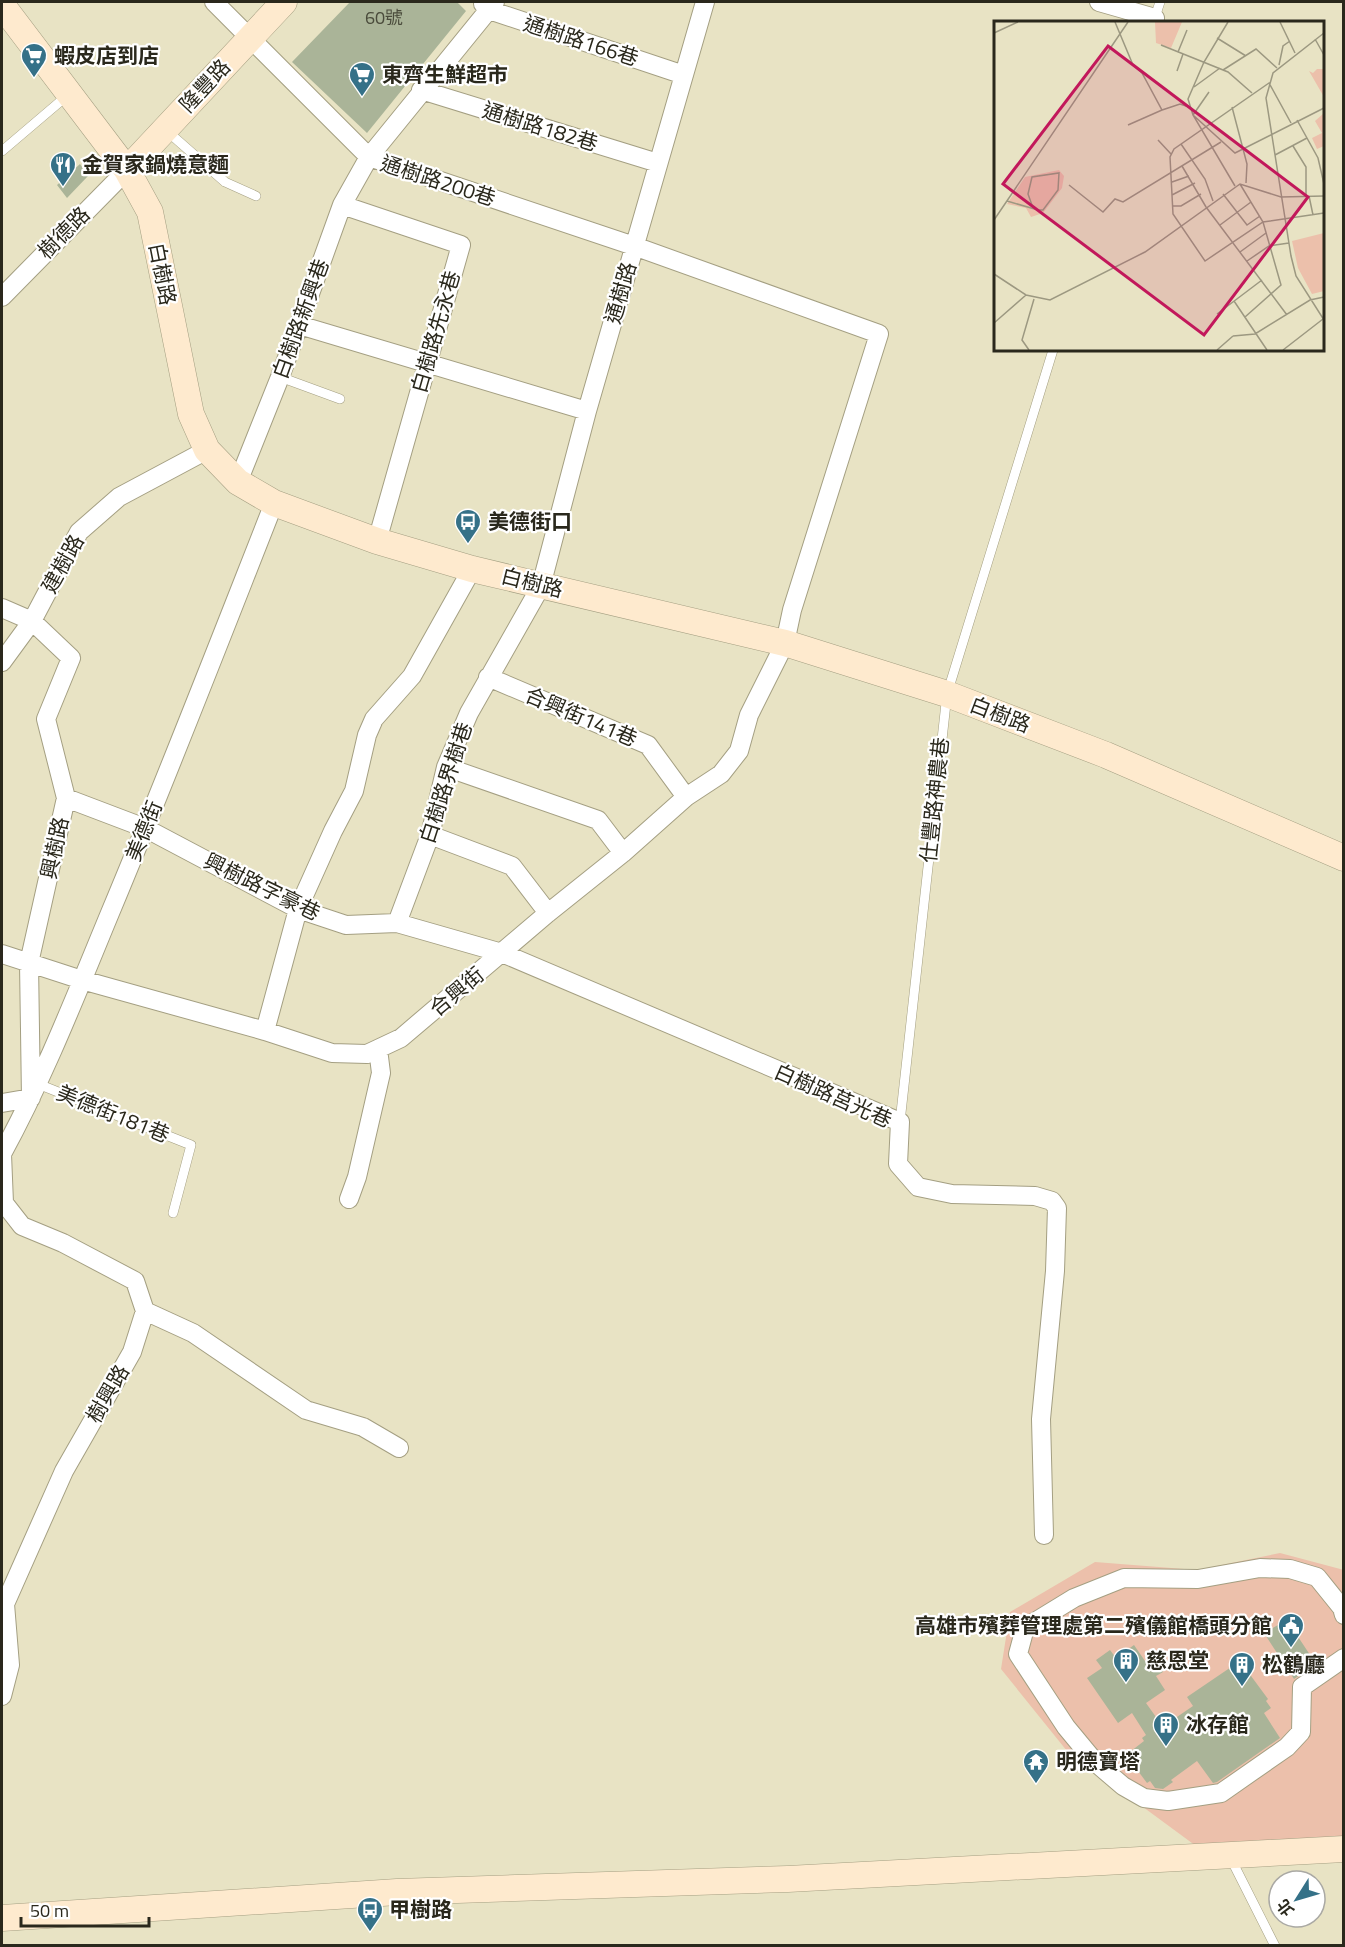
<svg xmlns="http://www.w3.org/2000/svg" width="1345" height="1947" font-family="'Titillium Web','Noto Sans TC',sans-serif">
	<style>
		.green { fill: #ecc0ab }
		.building { fill: #aab498 }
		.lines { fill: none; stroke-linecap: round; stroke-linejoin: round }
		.lane-casing { stroke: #a49f82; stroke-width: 10 }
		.street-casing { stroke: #a49f82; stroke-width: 20 }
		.secondary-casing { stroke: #a49f82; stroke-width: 27 }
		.lane { stroke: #fff; stroke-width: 9 }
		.street { stroke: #fff; stroke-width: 18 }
		.secondary { stroke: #feeace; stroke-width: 26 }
		.labels { text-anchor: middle; stroke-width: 4.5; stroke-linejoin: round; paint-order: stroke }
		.number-label { font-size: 18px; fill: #4a4b3b }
		.street-label { font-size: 21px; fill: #2a281c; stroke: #fff }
		.poi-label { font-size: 21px; font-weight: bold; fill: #2a281c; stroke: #fff; text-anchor: start }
		.inset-road { fill: none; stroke: #9c9881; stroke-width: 1.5 }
		.view { fill: #c2185b; fill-opacity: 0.15; stroke: #c2185b; stroke-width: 3 }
		.inset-edge { fill: none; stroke: #2a281c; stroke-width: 3 }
	</style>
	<rect width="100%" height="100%" fill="#e8e3c4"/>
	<path class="green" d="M 1280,1553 L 1344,1570 L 1343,1836 L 1196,1846 L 1067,1751 L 1001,1669 L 1010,1612 L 1095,1562 L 1197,1570 Z"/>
	<path class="building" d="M 350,2 L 457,2 L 466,11 L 367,133 L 292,62 Z
		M 80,164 L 88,176 L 67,198 L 57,185 Z
		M 1287,1620 L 1316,1664 L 1294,1679 L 1264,1633 Z
		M 1134,1645 L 1145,1661 L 1152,1656 L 1163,1672 L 1156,1676 L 1165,1690 L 1146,1703 L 1161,1724 L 1169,1719 L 1171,1721 L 1193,1706 L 1187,1697 L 1240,1661 L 1268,1699 L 1266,1701 L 1271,1708 L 1264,1713 L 1280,1738 L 1217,1782 L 1213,1783 L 1197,1761 L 1171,1780 L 1173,1782 L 1163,1789 L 1155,1788 L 1150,1781 L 1147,1783 L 1126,1755 L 1144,1741 L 1142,1738 L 1146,1735 L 1132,1713 L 1118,1723 L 1087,1678 L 1102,1668 L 1096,1660 L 1110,1650 L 1116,1658 Z"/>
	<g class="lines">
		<defs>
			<path id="lane" d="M 1154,20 L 1160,2
				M 167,131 L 225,182 L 256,196
				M 2,151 L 69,94
				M 280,377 L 340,399
				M 38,1084 L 191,1145 L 173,1213
				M 900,1122 L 947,694 L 1053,350
				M 1230,1857 L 1275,1946"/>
			<path id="street" d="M 1099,2 L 1155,18
				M 483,4 L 489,10 L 684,75
				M 421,90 L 658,163
				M 342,205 L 461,245 L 377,541
				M 2,297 L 127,170
				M 299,325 L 587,411
				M 238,482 L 280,377 L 342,205 L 369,157 L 495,2
				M 2,608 L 32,621 L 71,658 L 46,719 L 66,798 L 29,963 L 31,1098 L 2,1103
				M 2,662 L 32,621 L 79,532 L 119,497 L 207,450
				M 488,677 L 648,745 L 686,797
				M 446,767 L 598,820 L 623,853
				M 66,798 L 145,828 L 298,909 L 346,925 L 397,923 L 502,953 L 900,1122 L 898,1164 L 918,1187 L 952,1194 L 1035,1196 L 1052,1201 L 1057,1208 L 1055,1271 L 1041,1419 L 1044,1535
				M 430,835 L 512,866 L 548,913
				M 397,923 L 430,835 L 446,767 L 469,713 L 541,586 L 587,411 L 705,2
				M 2,954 L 82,980 L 265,1031 L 332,1053 L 367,1054 L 401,1038 L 548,913 L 623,853 L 686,797 L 721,774 L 739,751 L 749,715 L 785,643 L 792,610 L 879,334 L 634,246 L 369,157 L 214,2
				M 265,1031 L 298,909 L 333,831 L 354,791 L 367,735 L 374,719 L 412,676 L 472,569
				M 2,1154 C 44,1077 76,995 110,913 C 167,777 220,640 274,503
				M 349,1199 L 357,1177 L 381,1073 L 378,1049
				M 145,1311 L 193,1333 L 306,1410 L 363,1427 L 399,1448
				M 1344,1615 L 1342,1608 L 1317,1577 L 1290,1569 L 1260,1568 L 1198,1579 L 1124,1578 L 1074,1598 L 1025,1628 L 1018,1654 L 1066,1727 L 1095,1762 L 1123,1786 L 1144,1798 L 1168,1801 L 1221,1793 L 1287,1747 L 1301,1732 L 1302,1687 L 1344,1658
				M 2,1696 L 10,1665 L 5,1604 L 64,1471 L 132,1352 L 145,1311 L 135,1281 L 63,1243 L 22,1226 L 4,1203 L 2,1154"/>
			<path id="secondary" d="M 2,5 L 127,170 L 150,212 L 191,414 L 207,450 L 238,482 L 274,503 L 377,541 L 472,569 L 785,643 L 947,694 L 1106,755 L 1344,858
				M 127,170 L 284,2
				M 2,1918 L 397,1892 L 788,1879 L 1344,1849"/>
		</defs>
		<use href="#lane" class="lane-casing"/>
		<use href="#street" class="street-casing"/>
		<use href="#secondary" class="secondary-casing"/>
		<use href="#lane" class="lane"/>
		<use href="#street" class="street"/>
		<use href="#secondary" class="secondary"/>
	</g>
	<defs>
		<symbol id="supermarket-pin" viewBox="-11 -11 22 30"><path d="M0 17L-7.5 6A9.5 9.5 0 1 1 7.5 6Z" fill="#357188" stroke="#fff"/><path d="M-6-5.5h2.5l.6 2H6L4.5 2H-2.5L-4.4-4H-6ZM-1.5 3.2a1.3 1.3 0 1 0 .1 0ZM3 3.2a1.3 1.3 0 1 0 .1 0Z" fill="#fff"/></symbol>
		<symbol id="restaurant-pin" viewBox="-11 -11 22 30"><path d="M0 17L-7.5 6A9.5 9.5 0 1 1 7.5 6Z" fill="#357188" stroke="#fff"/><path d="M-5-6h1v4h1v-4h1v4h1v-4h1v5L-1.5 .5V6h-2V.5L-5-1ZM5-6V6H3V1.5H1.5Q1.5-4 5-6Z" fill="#fff"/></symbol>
		<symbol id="bus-pin" viewBox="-11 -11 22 30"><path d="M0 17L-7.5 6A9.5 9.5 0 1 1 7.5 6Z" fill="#357188" stroke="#fff"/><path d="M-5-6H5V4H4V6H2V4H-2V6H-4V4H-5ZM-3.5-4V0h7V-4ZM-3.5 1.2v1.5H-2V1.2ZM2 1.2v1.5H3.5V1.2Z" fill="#fff"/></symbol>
		<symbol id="civic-pin" viewBox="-11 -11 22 30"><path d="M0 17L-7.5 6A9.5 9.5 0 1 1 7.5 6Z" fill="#357188" stroke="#fff"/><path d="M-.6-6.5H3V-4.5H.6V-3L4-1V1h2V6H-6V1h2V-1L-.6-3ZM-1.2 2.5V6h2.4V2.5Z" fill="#fff"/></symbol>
		<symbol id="building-pin" viewBox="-11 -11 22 30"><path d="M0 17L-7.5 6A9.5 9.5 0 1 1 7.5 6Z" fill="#357188" stroke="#fff"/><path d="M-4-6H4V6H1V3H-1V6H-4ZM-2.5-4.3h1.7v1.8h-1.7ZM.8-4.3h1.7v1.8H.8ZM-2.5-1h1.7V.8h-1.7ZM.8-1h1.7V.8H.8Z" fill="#fff"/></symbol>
		<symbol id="temple-pin" viewBox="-11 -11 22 30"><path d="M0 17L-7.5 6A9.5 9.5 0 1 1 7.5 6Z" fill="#357188" stroke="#fff"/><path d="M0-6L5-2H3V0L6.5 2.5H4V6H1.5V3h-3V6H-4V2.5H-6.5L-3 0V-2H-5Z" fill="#fff"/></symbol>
	</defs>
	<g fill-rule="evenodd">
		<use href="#supermarket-pin" x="19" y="41" width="30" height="40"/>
		<use href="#supermarket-pin" x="347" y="60" width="30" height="40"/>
		<use href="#restaurant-pin" x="48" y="150" width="30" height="40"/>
		<use href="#bus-pin" x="453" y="507" width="30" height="40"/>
		<use href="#civic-pin" x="1276" y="1611" width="30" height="40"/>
		<use href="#building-pin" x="1111" y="1646" width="30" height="40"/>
		<use href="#building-pin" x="1227" y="1650" width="30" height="40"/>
		<use href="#building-pin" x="1151" y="1710" width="30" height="40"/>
		<use href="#temple-pin" x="1021" y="1747" width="30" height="40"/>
		<use href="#bus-pin" x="355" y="1895" width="30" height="40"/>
	</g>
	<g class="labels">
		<g class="number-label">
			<text x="384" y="24">60號</text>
		</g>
		<g class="street-label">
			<text transform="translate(581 41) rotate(18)" y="7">通樹路166巷</text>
			<text transform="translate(205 86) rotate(-47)" y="7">隆豐路</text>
			<text transform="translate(540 127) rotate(17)" y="7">通樹路182巷</text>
			<text transform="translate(438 181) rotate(18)" y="7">通樹路200巷</text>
			<text transform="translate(64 233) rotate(-45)" y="7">樹德路</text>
			<text transform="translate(162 274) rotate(79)" y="7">白樹路</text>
			<text transform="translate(621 293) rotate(-74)" y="7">通樹路</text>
			<text transform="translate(301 319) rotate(-70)" y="7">白樹路新興巷</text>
			<text transform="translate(436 332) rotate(-74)" y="7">白樹路先永巷</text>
			<text transform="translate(63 564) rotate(-61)" y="7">建樹路</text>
			<text transform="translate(532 583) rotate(14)" y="7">白樹路</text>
			<text transform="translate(1000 715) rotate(21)" y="7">白樹路</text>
			<text transform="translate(581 717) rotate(23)" y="7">合興街141巷</text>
			<text transform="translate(446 783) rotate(-72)" y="7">白樹路界樹巷</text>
			<text transform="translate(935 800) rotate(-84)" y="7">仕豐路神農巷</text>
			<text transform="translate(144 831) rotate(-68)" y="7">美德街</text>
			<text transform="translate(55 848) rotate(-78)" y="7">興樹路</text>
			<text transform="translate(262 887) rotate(26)" y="7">興樹路字豪巷</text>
			<text transform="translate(457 992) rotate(-40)" y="7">合興街</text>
			<text transform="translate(833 1096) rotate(24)" y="7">白樹路莒光巷</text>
			<text transform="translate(113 1114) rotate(22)" y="7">美德街181巷</text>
			<text transform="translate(108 1394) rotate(-60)" y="7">樹興路</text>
		</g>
		<g class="poi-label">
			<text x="54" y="63">蝦皮店到店</text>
			<text x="382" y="82">東齊生鮮超市</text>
			<text x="82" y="172">金賀家鍋燒意麵</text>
			<text x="488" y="529">美德街口</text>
			<text x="1272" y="1633" text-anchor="end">高雄市殯葬管理處第二殯儀館橋頭分館</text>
			<text x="1146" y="1668">慈恩堂</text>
			<text x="1262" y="1672">松鶴廳</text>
			<text x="1186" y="1732">冰存館</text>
			<text x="1056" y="1769">明德寶塔</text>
			<text x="389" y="1917">甲樹路</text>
		</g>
	</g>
	<g transform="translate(994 21)">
		<rect width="330" height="330" fill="#e8e3c4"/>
		<path d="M 161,1 L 188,1 L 177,27 L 162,22 ZM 323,48 L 330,48 L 330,76 L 315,50 L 319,52 ZM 330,92 L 330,125 L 323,128 L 318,117 L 328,112 L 321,100 ZM 65,149 L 70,155 L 68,167 L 49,192 L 37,196 L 32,187 L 13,183 L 31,156 ZM 330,212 L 330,270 L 318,273 L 304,247 L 298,220 Z" fill="#ecc0ab"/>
		<path class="inset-road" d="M 121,1 L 139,44 L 148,52 L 168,89 L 186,83 L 195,86M 234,1 L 210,41 L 194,78 L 199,94 L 241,165M 286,1 L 301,32M 0,12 L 24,1M 330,12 L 279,52 L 272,77 L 297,235 L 302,255 L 330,299M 223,17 L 252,35M 321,18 L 330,34M 167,24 L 234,51 L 258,72M 184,31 L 193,9M 285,44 L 289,25 L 296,20M 229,49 L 262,28 L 283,47M 183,50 L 189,33M 200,66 L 226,47M 215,71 L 199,94 L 241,132 L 330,87M 238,86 L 253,143 L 252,162M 303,99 L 324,137 L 330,163M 297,102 L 275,62 L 180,128 L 176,136 L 179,193 L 211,240 L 269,201 L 330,192M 134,104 L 168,89M 164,119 L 177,133M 187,123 L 211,158 L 219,180M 299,125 L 312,146 L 312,175M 281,134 L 313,117M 188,145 L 212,186 L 293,294M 178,161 L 195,155M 246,163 L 269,201 L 287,264 L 251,296M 75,164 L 109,191 L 121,178 L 129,181 L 227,121M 229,173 L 253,204 L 266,195M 178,174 L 201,162M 315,175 L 319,194M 13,180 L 44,189 L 49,189 L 64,169 L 65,152 L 38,156 L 34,173 L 39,187M 179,185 L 187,185 L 207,173M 0,199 L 134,1M 226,204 L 257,181M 246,231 L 272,212M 253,240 L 275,225 L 295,222M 0,253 L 32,274 L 56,279 L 151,231 L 246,163 L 287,176 L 330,175M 240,280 L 273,329M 223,293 L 268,259M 0,302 L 32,274M 239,315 L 261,313 L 316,279 L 330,276M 35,329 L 28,319 L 40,278M 223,329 L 239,315M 289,329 L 329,298"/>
		<path class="view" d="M 114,25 L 314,176 L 210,314 L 9,163 Z"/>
		<rect width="330" height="330" class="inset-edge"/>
	</g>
	<rect width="1345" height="1947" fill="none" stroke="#2a281c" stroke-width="6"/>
	<g transform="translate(1297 1899) rotate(233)"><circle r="28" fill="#ffffff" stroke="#aaa9a4" stroke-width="1.5"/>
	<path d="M0-4.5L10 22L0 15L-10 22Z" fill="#357188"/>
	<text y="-9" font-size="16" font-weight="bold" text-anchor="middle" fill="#2a281c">北</text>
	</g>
	<path d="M21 1917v9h128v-9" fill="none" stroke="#2a281c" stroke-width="3"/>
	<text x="30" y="1917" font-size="18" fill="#2a281c" stroke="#ffffff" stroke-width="4.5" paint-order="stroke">50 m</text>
</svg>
